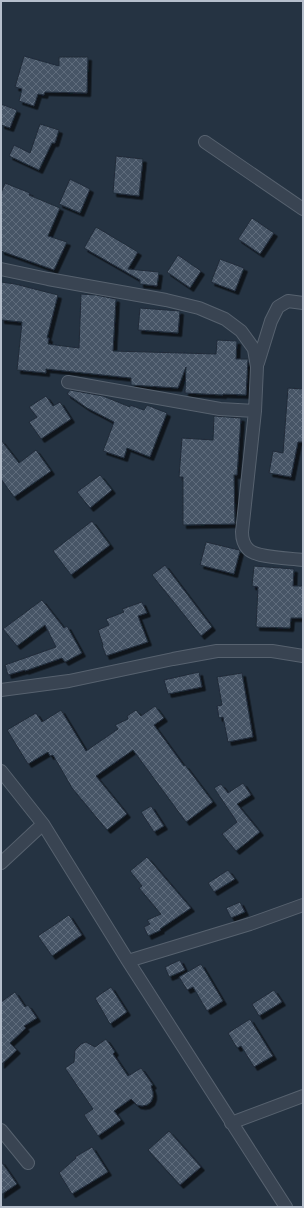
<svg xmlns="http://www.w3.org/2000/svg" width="304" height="1208" font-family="'Noto Sans',sans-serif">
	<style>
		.building { fill: url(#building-cross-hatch); stroke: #202b39; filter: url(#shadow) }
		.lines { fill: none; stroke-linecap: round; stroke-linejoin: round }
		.street-casing { stroke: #57626f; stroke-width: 14 }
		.street { stroke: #394452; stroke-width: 12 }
	</style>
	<defs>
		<pattern id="building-cross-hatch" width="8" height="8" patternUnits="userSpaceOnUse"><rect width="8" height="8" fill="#465566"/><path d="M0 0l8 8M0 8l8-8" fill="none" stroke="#5e6c7b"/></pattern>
		<filter id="shadow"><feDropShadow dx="3.5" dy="3.5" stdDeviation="0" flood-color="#0009"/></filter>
	</defs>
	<rect width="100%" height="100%" fill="#253342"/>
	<path class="building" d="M 24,56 L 59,66 L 59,57 L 88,57 L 87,93 L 45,92 L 44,95 L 38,94 L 34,106 L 19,101 L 22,89 L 15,87 Z
		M 1,104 L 17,110 L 10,128 L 1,125 Z
		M 40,124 L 59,130 L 55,143 L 52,143 L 39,170 L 9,156 L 14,145 L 30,153 Z
		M 116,156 L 143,159 L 139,196 L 113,193 Z
		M 70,179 L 90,189 L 80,213 L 59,204 Z
		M 5,183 L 30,193 L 29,195 L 60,208 L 48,236 L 67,242 L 54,270 L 1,251 L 1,193 Z
		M 252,218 L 274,233 L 260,254 L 238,239 Z
		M 96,227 L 138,252 L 128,269 L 159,272 L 157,286 L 140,284 L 140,280 L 84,248 Z
		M 178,255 L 201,271 L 190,288 L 167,272 Z
		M 220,259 L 244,268 L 235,291 L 211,282 Z
		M 1,282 L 15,284 L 58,295 L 47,338 L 49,338 L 48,344 L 79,348 L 81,294 L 96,295 L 116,299 L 113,351 L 216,354 L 217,340 L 237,341 L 236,359 L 248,359 L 246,395 L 223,394 L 223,395 L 185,393 L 186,367 L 178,388 L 131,385 L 131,378 L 46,369 L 46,373 L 17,370 L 22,322 L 1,320 Z
		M 140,308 L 180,311 L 178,333 L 138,330 Z
		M 288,388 L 303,389 L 303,442 L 298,442 L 291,477 L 269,473 L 273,451 L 283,453 Z
		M 70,390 L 103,396 L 130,407 L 130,405 L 144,410 L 147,405 L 167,413 L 150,457 L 127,448 L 124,458 L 103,451 L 114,422 L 87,408 L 67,394 Z
		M 46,396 L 53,406 L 60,402 L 71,419 L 41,439 L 29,422 L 37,417 L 29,407 Z
		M 214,416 L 241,418 L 237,475 L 234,475 L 235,524 L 183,525 L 183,477 L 179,477 L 182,438 L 213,440 Z
		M 1,440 L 19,463 L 36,450 L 51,471 L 14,497 L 1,479 Z
		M 100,475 L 112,490 L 90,508 L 77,492 Z
		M 92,521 L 110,545 L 71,575 L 53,551 Z
		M 206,542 L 239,550 L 240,551 L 234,574 L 200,565 Z
		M 165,565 L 212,627 L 201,636 L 152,575 Z
		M 254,566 L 294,569 L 293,586 L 303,586 L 303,618 L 291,618 L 290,628 L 256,627 L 258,587 L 252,586 Z
		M 42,600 L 64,628 L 67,626 L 82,653 L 65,662 L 62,658 L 25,671 L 25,670 L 8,675 L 5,665 L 56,647 L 45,625 L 17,646 L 3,629 Z
		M 142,602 L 147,613 L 138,616 L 148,642 L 106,656 L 102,645 L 103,645 L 98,630 L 109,625 L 106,619 L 124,612 L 122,609 Z
		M 199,672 L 202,687 L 168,694 L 164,680 Z
		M 242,673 L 253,737 L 228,742 L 223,717 L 219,718 L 217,706 L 222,705 L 217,677 Z
		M 155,706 L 164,718 L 154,725 L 184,766 L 185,765 L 213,802 L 186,822 L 133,750 L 96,776 L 127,814 L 107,830 L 72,788 L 53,755 L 50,756 L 48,752 L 28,764 L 7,730 L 36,713 L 42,722 L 61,710 L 86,751 L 118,729 L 115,725 L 128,719 L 127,716 L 136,710 L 141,716 Z
		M 243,783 L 251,795 L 237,804 L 260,832 L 236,851 L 222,834 L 237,822 L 214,788 L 221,784 L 228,793 Z
		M 151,806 L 164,826 L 154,832 L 141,812 Z
		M 147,857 L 191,908 L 160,929 L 161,930 L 148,936 L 144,927 L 150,924 L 147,920 L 161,914 L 139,888 L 142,886 L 130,871 Z
		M 228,870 L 235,879 L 214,892 L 208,883 Z
		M 240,902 L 245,912 L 231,918 L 226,908 Z
		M 69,915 L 82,935 L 52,956 L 38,936 Z
		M 180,960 L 185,970 L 169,977 L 165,967 Z
		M 201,964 L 223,1001 L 207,1011 L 193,987 L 187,990 L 179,977 Z
		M 111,987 L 127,1012 L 110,1024 L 95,998 Z
		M 274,990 L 282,1002 L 259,1016 L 252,1004 Z
		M 15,992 L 25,1007 L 28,1005 L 37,1018 L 24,1026 L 26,1028 L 10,1043 L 17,1050 L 1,1065 L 1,1002 Z
		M 250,1019 L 273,1056 L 254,1067 L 241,1046 L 237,1048 L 228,1033 Z
		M 106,1039 L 115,1052 L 113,1054 L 128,1076 L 141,1068 L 153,1085 L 151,1086 L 153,1092 L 153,1097 L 151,1102 L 147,1105 L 142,1106 L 137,1105 L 131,1099 L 114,1111 L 121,1120 L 98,1136 L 84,1115 L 93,1109 L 65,1068 L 74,1062 L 75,1050 L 81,1044 L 86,1042 L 95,1047 Z
		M 169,1131 L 201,1167 L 180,1185 L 148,1150 Z
		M 92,1147 L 108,1172 L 72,1194 L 59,1173 L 76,1158 L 75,1157 Z
		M 1,1161 L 17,1184 L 1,1195 Z"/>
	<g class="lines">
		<defs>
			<path id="street" d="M 205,142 L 303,209
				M 1,269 L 48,279 L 166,300 L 199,308 L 225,319 L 241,331 L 254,349 L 257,367 L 255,411 L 242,532 C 242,538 243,544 248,549 C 256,558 290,558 303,560
				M 258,363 L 271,321 L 278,307 L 288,301 L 303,303
				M 68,382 L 220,409 L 255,411
				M 1,690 L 69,681 L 173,659 L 217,651 L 272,651 L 303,656
				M 1,771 L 43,824 L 128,961 L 286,1207
				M 1,863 L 43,824
				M 128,961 L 250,924 L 303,905
				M 231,1123 L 303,1096
				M 1,1130 L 28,1163"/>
		</defs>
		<use href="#street" class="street-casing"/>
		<use href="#street" class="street"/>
	</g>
	<rect width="304" height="1208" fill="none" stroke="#b6bfcc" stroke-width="4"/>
</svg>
